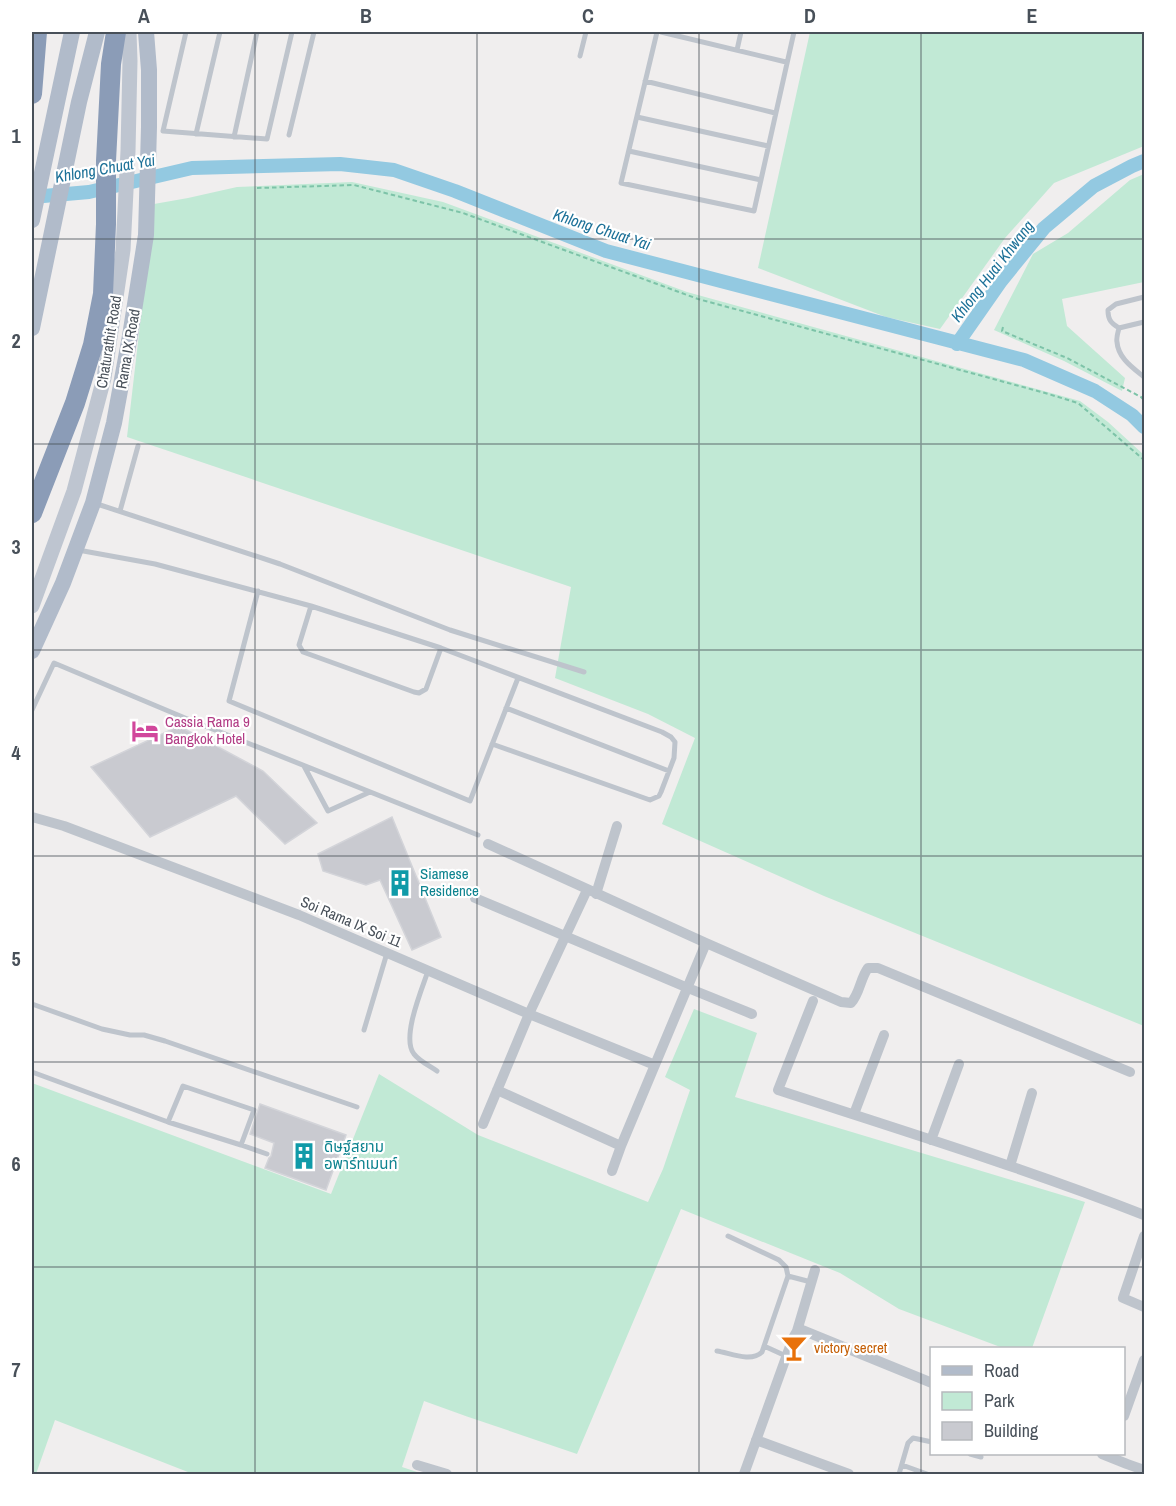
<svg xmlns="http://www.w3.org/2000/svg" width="1176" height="1506" font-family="'Archivo Narrow','Noto Sans Thai',sans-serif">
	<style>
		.green { fill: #c1e9d5 }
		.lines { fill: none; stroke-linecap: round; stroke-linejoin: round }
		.canal { stroke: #93c9e1; stroke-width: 14 }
		.building { fill: #c9cad0; stroke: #d3d4d9; stroke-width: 1.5 }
		.path { stroke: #7dc3a8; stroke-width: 2; stroke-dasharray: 4.5 3; stroke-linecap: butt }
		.lane { stroke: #bec4cc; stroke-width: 5 }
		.street { stroke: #bec4cc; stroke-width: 10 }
		.secondary { stroke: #bec5d0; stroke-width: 15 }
		.primary { stroke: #b1bbca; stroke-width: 16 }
		.highway { stroke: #8b9cb7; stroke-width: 20 }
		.grid { fill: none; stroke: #485059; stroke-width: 1.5; stroke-opacity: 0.55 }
		.labels { text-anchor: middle; stroke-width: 4.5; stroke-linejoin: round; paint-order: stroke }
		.street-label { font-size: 15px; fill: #485059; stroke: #fff }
		.hotel-label { font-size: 15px; fill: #b23c85; stroke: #fff; text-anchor: start }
		.culture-label { font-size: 15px; fill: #0d838f; stroke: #fff; text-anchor: start }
		.food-label { font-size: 15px; fill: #c56008; stroke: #fff; text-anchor: start }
		.water-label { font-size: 16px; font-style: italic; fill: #1d7198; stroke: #fff }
		.neatline { fill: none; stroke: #485059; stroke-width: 2 }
		.grid-label { font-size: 20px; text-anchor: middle; font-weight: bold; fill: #485059 }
	</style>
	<rect width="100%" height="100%" fill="#f0eeee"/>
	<path class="green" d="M 810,32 L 1144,32 L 1144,146 L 1054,183 L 1005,238 L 940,329 L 886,317 L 758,268 Z
		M 1144,174 L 1144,282 L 1062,299 L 1067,326 L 1125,378 L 1122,391 L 1064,361 L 994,330 L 1033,254 L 1068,233 L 1130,180 Z
		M 352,182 L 443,202 L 687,292 L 1080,401 L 1108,422 L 1144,455 L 1144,1026 L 824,896 L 662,824 L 695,738 L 648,714 L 555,678 L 571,587 L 127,437 L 154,204 L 188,198 L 237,187 Z
		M 694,1009 L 757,1033 L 735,1097 L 1085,1202 L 1032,1348 L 1003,1348 L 899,1309 L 840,1273 L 681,1209 L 577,1454 C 526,1436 475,1420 424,1401 L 402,1467 L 423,1474 L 193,1474 L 55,1420 L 36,1474 L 32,1474 L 32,1083 L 331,1194 L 379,1074 L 478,1135 L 648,1202 L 663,1169 L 690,1090 L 665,1077 Z"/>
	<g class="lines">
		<path class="canal" d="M 32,197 L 89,192 L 192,168 L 340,164 L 394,170 L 455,191 L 606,251 L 1024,360 L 1095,391 L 1132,415 L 1144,427
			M 957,344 L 1001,281 L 1044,228 L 1094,186 L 1132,166 L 1144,161"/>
	</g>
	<path class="building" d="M 179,726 L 263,771 L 317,823 L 285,844 L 236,796 L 150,837 L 91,767 Z
		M 392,817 L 441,937 L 412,950 L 380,880 L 366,885 L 323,871 L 318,854 Z
		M 260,1104 L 346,1135 L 326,1190 L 265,1168 L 269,1158 L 271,1156 L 274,1143 L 250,1134 Z"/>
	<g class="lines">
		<path class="path" d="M 257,188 L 354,185 L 463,213 L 698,299 L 1045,393 L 1078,403 L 1144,460
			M 1003,327 L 1002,331 L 1067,358 L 1141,397 L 1144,400"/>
		<path class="lane" d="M 186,32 L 163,131 L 267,139 L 292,32
			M 657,32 L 621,183 L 754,211 L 794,32
			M 661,32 L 786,62
			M 737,50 L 741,32
			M 580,56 L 586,32
			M 645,81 L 775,113
			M 637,117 L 768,146
			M 196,134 L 220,32
			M 289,135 L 314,32
			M 234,137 L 257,32
			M 629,151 L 761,180
			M 1144,322 L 1119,328 C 1118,332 1116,338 1117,342 C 1118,358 1133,368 1144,377
			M 1119,328 C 1111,323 1108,320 1108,310 L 1116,304 L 1144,297
			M 94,503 L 280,564 L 450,630 L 584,672
			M 120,511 L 138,446
			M 78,550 L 155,564 L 311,606 L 441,648 L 662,732 L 671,737 L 675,742 L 674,758 L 661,792 L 659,796 L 650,800 L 492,744
			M 258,591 L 229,701 L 470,801 L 518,678
			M 311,606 L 299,645 L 303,652 L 414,692 L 419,693 L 426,689 L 441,648
			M 506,708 L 669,771
			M 32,710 L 54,663 L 185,718 L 478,835
			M 304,766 L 328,811 L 370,792
			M 428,971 C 422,989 401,1038 414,1054 C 419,1061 430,1066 437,1071
			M 32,1004 L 102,1029 L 130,1035 L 144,1035 L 165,1041 L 357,1107
			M 364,1030 L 387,953
			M 32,1072 L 168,1122 L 241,1145 L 254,1110 L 183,1086 L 168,1122
			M 241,1145 L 267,1154
			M 788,1276 L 811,1282
			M 764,1346 L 786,1356
			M 717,1351 C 730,1353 751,1363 762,1352 L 788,1276 L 786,1267 L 779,1260 L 728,1236
			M 970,1454 L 981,1457
			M 902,1465 L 927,1474
			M 899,1474 L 908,1443 L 913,1438 L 932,1442"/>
		<path class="street" d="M 32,817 L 64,826 L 299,915 L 529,1014 L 655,1065
			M 488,844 L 706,943 L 841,1002 L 851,1003 C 860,993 860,979 868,968 L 878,968 L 1130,1072
			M 596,894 L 617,826
			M 475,898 L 688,988 L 752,1014
			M 813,1001 L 778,1090 C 901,1130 1024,1168 1144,1215
			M 497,1090 L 621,1146 L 612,1171
			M 854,1114 L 884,1035
			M 483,1124 L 529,1014 L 587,890
			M 931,1140 L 959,1064
			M 621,1146 L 706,943
			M 1010,1166 L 1032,1093
			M 1144,1236 L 1123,1298 L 1144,1307
			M 797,1331 L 815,1270
			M 1124,1416 L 1144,1360
			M 756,1440 L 849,1474
			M 1102,1454 L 1127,1464 L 1144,1470
			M 417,1465 L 447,1474
			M 744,1474 L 793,1338 L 797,1331 L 802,1330 L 932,1383"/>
		<path class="secondary" d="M 32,606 L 74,491 L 104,378 L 123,250 L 128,151 L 130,61 L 129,32"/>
		<path class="primary" d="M 32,220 L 72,32
			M 32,328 L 79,102 L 97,32
			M 32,651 L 63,583 L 93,503 L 114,423 L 130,336 L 146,235 L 149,127 L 149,70 L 146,32"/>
		<path class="highway" d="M 32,94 L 37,32
			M 32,513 L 75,403 L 93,345 L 103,294 L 106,224 L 106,161 L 111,64 L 116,32"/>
	</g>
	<path class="grid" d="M 255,32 L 255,1474M 477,32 L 477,1474M 699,32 L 699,1474M 921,32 L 921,1474M 32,239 L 1144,239M 32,444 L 1144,444M 32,650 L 1144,650M 32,856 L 1144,856M 32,1062 L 1144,1062M 32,1267 L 1144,1267"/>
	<defs>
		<symbol id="hotel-bare" viewBox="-9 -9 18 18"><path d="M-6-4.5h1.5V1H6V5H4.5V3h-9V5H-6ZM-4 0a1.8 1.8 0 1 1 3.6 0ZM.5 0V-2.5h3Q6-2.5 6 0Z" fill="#d1479c" stroke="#fff" stroke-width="2.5" paint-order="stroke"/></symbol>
		<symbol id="building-bare" viewBox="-9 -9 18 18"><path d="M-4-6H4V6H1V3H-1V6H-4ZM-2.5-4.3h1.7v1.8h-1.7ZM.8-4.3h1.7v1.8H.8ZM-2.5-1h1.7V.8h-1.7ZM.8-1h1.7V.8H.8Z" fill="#0f9aa8" stroke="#fff" stroke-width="2.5" paint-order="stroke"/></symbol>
		<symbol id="bar-bare" viewBox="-9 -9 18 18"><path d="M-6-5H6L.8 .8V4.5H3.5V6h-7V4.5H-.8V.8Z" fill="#e8710a" stroke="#fff" stroke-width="2.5" paint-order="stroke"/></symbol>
	</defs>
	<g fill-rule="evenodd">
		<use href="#hotel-bare" x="126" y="712" width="38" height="38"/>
		<use href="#building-bare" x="381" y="864" width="38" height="38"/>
		<use href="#building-bare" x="285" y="1137" width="38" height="38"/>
		<use href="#bar-bare" x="775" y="1329" width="38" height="38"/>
	</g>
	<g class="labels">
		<g class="street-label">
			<text transform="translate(109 342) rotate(-81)" y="5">Chaturathit Road</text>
			<text transform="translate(128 349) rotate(-80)" y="5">Rama IX Road</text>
			<text transform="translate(351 922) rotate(23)" y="5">Soi Rama IX Soi 11</text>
		</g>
		<g class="hotel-label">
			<text x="165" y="727">Cassia Rama 9<tspan x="165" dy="17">Bangkok Hotel</tspan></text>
		</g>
		<g class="culture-label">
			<text x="420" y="879">Siamese<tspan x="420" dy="17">Residence</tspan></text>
			<text x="324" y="1152">ดิษฐ์สยาม<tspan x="324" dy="17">อพาร์ทเมนท์</tspan></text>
		</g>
		<g class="food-label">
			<text x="814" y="1353">victory secret</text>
		</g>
		<g class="water-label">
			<text transform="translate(105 168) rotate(-10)" y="6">Khlong Chuat Yai</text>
			<text transform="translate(602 229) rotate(18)" y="6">Khlong Chuat Yai</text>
			<text transform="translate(992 271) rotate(-52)" y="6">Khlong Huai Khwang</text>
		</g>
	</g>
	<rect width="1176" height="1506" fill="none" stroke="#ffffff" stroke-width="66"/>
	<rect x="930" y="1347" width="195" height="108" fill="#ffffff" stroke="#b6b9bd" stroke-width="1.5"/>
	<rect x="942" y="1366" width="30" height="9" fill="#b1bbca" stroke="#b6b9bd" stroke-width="1.5"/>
	<text x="984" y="1377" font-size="18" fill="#485059">Road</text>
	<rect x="942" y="1392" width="30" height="18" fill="#c1e9d5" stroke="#b6b9bd" stroke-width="1.5"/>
	<text x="984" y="1407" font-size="18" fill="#485059">Park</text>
	<rect x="942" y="1422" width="30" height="18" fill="#c9cad0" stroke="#b6b9bd" stroke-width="1.5"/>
	<text x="984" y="1437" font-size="18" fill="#485059">Building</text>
	<rect x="33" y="33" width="1110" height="1440" class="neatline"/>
	<g class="grid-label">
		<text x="144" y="23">A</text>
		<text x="366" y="23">B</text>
		<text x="588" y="23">C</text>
		<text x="810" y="23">D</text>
		<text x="1032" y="23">E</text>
		<text x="16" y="143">1</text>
		<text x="16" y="348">2</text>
		<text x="16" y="554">3</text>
		<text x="16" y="760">4</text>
		<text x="16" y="966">5</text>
		<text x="16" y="1171">6</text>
		<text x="16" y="1377">7</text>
	</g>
</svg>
